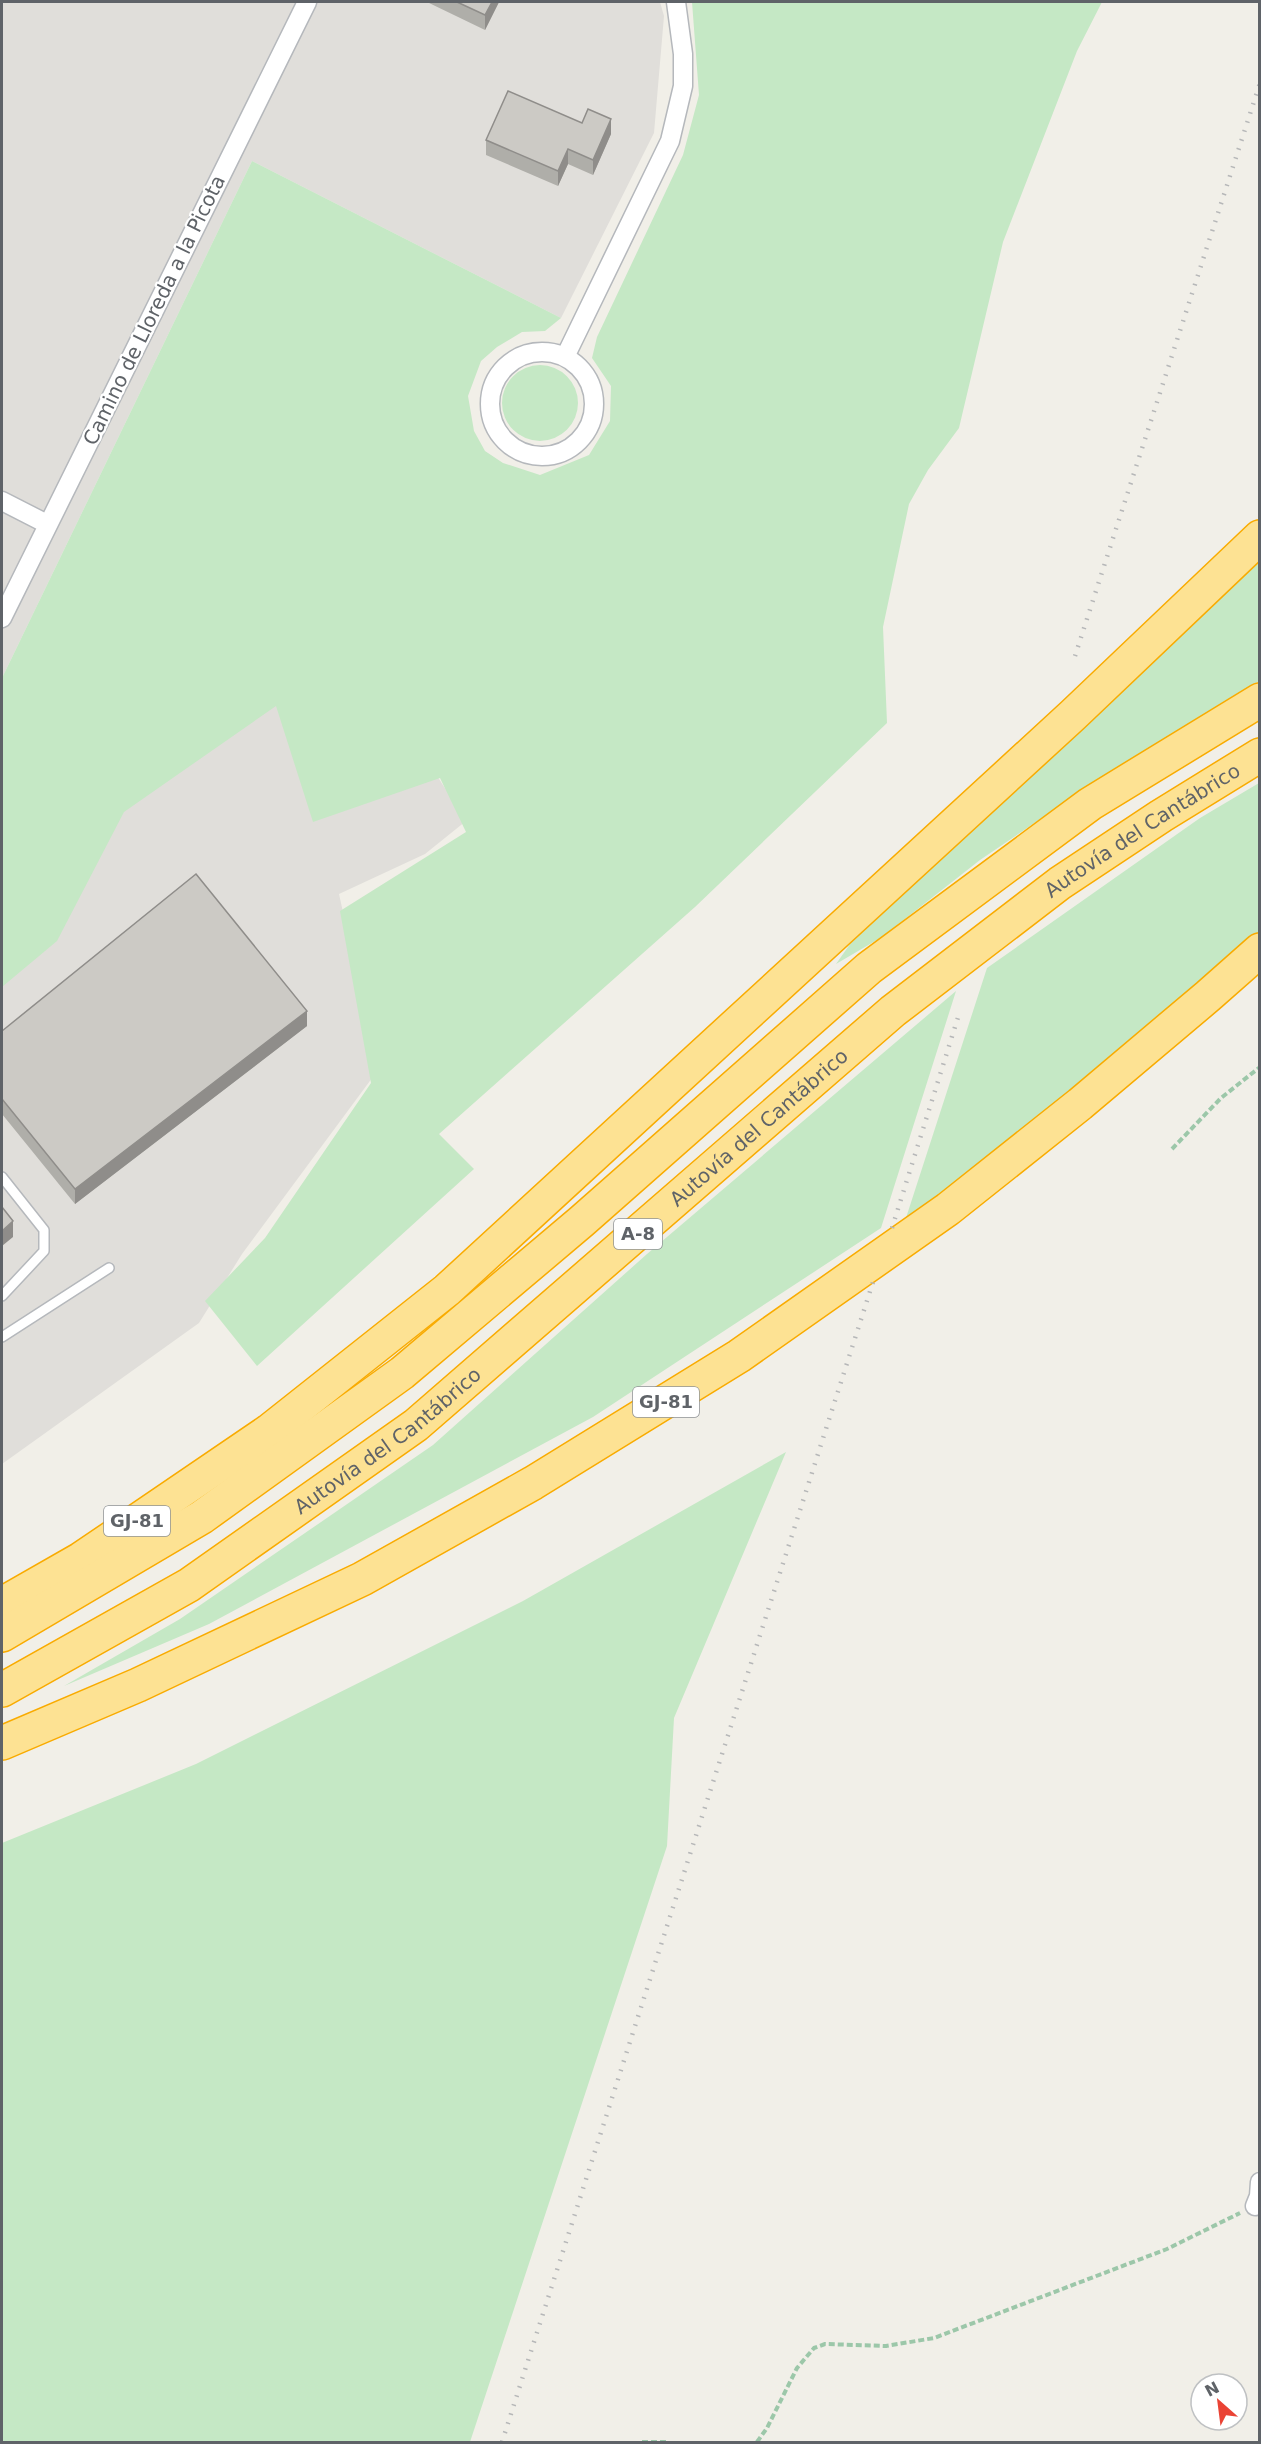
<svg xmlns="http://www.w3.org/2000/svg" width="1261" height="2444" font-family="'DejaVu Sans',sans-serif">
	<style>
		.industrial { fill: #e0deda }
		.green { fill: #c5e8c5 }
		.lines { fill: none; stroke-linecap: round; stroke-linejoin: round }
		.lane-casing { stroke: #b5b8bc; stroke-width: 12 }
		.street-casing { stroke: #b5b8bc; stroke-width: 21 }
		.highway-casing { stroke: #f9ab00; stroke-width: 36 }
		.path { stroke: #9cc7a9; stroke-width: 4; stroke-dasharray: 6 3; stroke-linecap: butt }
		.lane { stroke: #fff; stroke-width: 9 }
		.street { stroke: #fff; stroke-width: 18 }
		.highway { stroke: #fde293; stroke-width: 33 }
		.rail { stroke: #b6b7b8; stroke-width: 4.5; stroke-dasharray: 1.5 8; stroke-linecap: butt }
		.wall { fill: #afaea9 }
		.shaded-wall { fill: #8f8d8a }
		.building { fill: #cccac5; stroke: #8f8d8a; stroke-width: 1.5 }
		.labels { text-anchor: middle; stroke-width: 4.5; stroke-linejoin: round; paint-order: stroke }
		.shield { fill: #fff; stroke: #8f9295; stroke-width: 1.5 }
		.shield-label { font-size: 18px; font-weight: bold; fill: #5f6368 }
		.street-label { font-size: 20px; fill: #5f6368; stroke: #fff }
	</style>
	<rect width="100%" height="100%" fill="#f1efe8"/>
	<path class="industrial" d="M 2,2 L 660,2 L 664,16 L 654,133 L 561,318 L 252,161 L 2,678 Z
		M 275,699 L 432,768 L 466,821 L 425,854 L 339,894 L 378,1070 L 242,1254 L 199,1323 L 2,1464 L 2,980 L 121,797 Z"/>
	<path class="green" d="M 692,2 L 1102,2 L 1077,51 L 1003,242 L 959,428 L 928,470 L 909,504 L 883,627 L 887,723 L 695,907 L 439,1134 L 474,1169 L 257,1366 L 205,1301 L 265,1238 L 371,1083 L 340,911 L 466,832 L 440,778 L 313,822 L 276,706 L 124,812 L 57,941 L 2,987 L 2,678 L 252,161 L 561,318 L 545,331 L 522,332 L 497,347 L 481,361 L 468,396 L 474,431 L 485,451 L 503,463 L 540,475 L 589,455 L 610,421 L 611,386 L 592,358 L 597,337 L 683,155 L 699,95 Z
		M502 403a38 38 0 1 1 76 0a38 38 0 1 1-76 0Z
		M 1259,561 L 1259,681 L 1111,771 L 980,860 L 882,937 L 836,964 L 867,920 L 1145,669 Z
		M 1259,783 L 1259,933 L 1088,1079 L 904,1224 L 987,968 L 1200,818 Z
		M 956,991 L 881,1228 L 593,1417 L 209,1624 L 64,1686 L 180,1619 L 433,1445 L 647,1254 Z
		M 786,1452 L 674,1718 L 667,1846 L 470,2442 L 2,2442 L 2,1843 L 196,1764 L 523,1601 Z"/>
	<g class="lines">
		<defs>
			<path id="lane" d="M 2,1177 L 44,1230 L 44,1251 L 2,1296
				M 2,1337 L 109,1268"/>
			<path id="street" d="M490 404a52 52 0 1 1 104 0a52 52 0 1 1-104 0Z
				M 565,357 L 670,141 L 683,86 L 683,54 L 676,2
				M 2,501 L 47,524
				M 2,618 L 307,2
				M 1255,2206 L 1259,2196 L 1260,2182"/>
			<g id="highway">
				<path d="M 2,1604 L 81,1559 L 269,1431 L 447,1290 L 1073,715 L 1260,537"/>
				<path d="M 2,1635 L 202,1517 L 402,1373 L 582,1221 L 869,968 L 1090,804 L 1260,700"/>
				<path id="s1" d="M 2,1690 L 189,1585 L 416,1425 L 893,1011 L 1060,883 L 1161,816 L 1260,755"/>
				<path d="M 2,1743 L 138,1685 L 362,1579 L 533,1483 L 739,1356 L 948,1209 L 1080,1104 L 1208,996 L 1260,950"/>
			</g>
		</defs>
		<use href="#lane" class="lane-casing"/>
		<use href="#street" class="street-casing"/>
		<use href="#highway" class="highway-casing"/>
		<path class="path" d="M 1172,1149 L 1221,1098 L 1260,1067
			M 642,2442 L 666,2442
			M 757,2442 L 767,2428 L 797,2368 L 814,2348 L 825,2344 L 886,2346 L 934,2338 L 1167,2249 L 1240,2213"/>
		<use href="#lane" class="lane"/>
		<use href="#street" class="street"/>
		<use href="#highway" class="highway"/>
		<path class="rail" d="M 1075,656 L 1260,83
			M 892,1228 L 960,1011
			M 502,2442 L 873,1282"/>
	</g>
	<path class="wall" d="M 427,2 L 499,2 L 485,30 Z
		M 582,123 L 611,134 L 593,175 L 568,164 L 558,186 L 486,155 L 486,140 Z
		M 307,1026 L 75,1204 L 2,1114 L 2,1031 Z"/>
	<path class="shaded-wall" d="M 492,2 L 499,2 L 485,30 L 485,15 Z
		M 611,119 L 611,134 L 593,175 L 593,160 Z
		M 568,149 L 568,164 L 558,186 L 558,171 Z
		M 307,1011 L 307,1026 L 75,1204 L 75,1189 Z
		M 13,1221 L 13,1237 L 2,1246 L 2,1231 Z"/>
	<path class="building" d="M 457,2 L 492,2 L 485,15 Z
		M 508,91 L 582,123 L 588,109 L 611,119 L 593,160 L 568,149 L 558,171 L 486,140 Z
		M 196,874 L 307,1011 L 75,1189 L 2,1099 L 2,1031 Z
		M 2,1207 L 13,1221 L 2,1231 Z"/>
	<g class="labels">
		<g class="shield">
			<rect x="614" y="1219" width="48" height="30" rx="4.5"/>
			<rect x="633" y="1387" width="66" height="30" rx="4.5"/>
			<rect x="104" y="1506" width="66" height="30" rx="4.5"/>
		</g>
		<g class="shield-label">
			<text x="638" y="1240">A-8</text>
			<text x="666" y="1408">GJ-81</text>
			<text x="137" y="1527">GJ-81</text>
		</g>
		<g class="street-label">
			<text transform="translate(154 310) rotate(-64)" y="7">Camino de Lloreda a la Picota</text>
			<text dy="7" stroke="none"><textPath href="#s1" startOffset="1432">Autovía del Cantábrico</textPath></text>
			<text dy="7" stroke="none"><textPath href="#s1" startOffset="946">Autovía del Cantábrico</textPath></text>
			<text dy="7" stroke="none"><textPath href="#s1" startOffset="460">Autovía del Cantábrico</textPath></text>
		</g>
	</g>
	<rect width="1261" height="2444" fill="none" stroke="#5f6368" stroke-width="6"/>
	<g transform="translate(1219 2402) rotate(332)"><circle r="28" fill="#ffffff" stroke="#bfc1c3" stroke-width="1.5"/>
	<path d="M0-4.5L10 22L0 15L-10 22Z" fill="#ea4335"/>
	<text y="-9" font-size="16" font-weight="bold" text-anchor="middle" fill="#5f6368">N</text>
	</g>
</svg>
